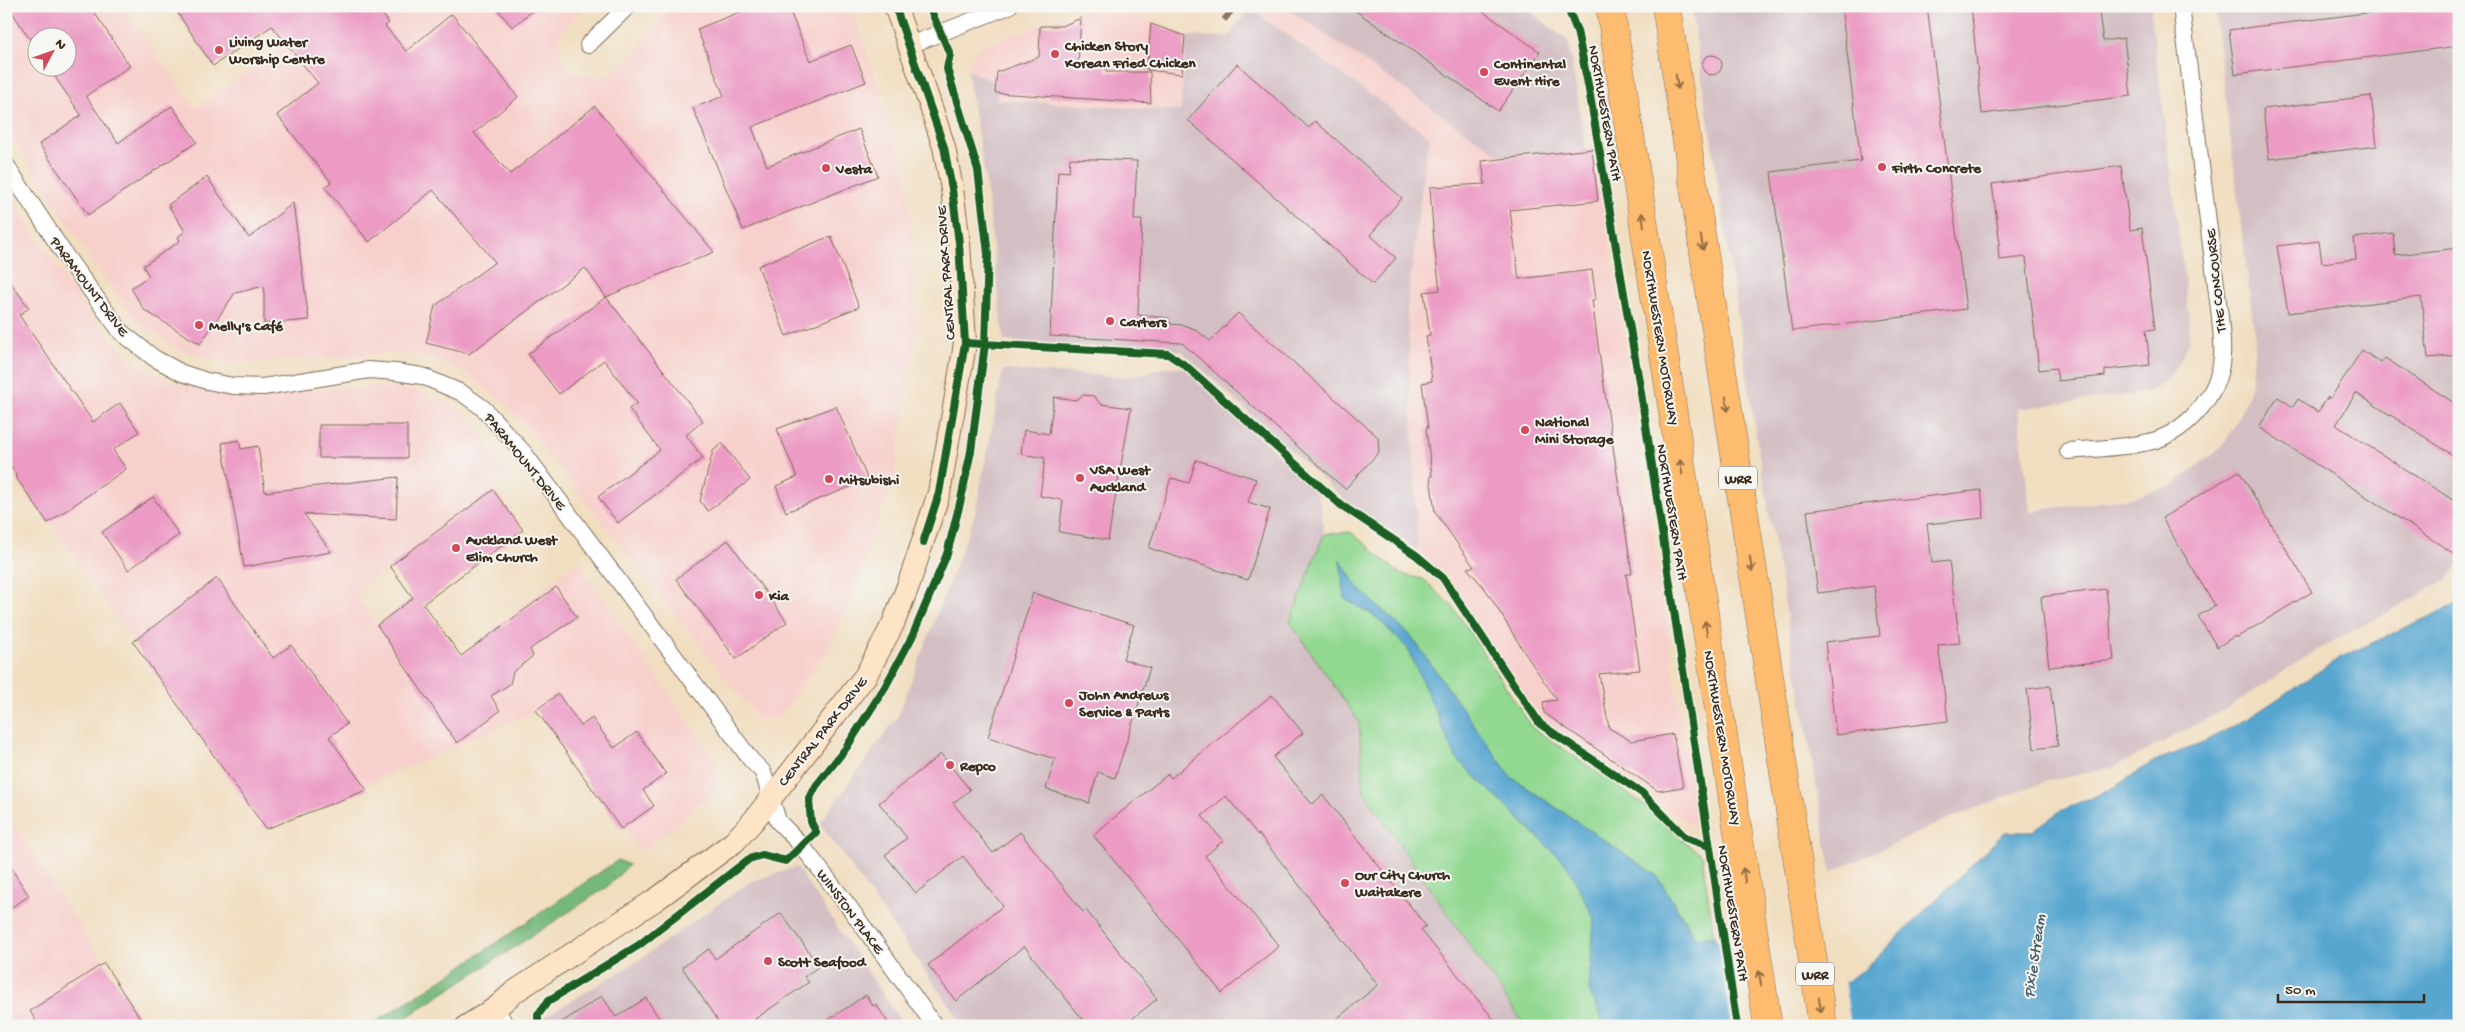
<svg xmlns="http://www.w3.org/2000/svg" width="2465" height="1032" font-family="'Gochi Hand',sans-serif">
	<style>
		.built { fill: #f7d0cc; fill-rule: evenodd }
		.industrial { fill: #d2bec3 }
		.green { fill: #91d891; stroke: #668158 }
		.forest { fill: #74b87b; stroke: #58714c }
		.water { fill: #56a6d0; stroke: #486877 }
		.pier { fill: #f1dec1 }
		.building { fill: #ec9bc5 }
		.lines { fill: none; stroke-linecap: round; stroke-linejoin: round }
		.minor-casing { stroke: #7b6957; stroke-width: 18 }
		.secondary-casing { stroke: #7b6957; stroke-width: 24 }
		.motorway-casing { stroke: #7b6957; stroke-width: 29 }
		.minor { stroke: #fff; stroke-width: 16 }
		.secondary { stroke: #fee4c6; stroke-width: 22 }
		.motorway { stroke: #fdbc70; stroke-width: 28 }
		.quiet { stroke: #8d6e63; stroke-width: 6; stroke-dasharray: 12 6; stroke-linecap: butt }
		.cycleway-casing { stroke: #f6f6f2; stroke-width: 11 }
		.cycleway { stroke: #1b5e20; stroke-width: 8 }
		.oneway { stroke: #926c43 }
		.poi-dot { fill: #d1495b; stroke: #f6f6f2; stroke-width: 2 }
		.labels { text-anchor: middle; stroke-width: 4; stroke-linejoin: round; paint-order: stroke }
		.shield { fill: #f6f6f2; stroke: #73675e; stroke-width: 1 }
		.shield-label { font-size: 14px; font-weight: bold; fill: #3b2a1e }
		.poi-label { font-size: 15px; font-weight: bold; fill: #3b2a1e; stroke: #f6f6f2; text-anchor: start }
		.street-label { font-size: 15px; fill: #3b2a1e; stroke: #f6f6f2 }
		.water-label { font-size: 16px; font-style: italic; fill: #465c65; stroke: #f6f6f2 }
	</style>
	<rect width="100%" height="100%" fill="#f6f6f2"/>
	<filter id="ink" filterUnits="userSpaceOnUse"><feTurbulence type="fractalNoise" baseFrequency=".02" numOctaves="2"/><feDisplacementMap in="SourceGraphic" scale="10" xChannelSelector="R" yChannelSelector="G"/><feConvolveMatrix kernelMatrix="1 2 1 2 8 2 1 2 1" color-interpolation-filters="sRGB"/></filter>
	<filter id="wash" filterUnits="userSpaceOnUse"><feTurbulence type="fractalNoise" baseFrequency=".0096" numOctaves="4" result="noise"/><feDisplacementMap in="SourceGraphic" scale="20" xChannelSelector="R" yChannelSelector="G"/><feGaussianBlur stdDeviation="1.12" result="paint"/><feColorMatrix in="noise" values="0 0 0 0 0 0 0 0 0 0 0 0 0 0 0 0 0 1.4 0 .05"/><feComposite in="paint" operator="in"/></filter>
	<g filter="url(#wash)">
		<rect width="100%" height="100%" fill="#f1dec1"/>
		<path class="built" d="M 6,6 L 122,6 L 195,109 L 280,49 L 249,6 L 590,6 L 568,24 L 559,37 L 561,57 L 571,74 L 607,77 L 636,52 L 673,6 L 851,6 L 903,160 L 913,239 L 916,339 L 894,477 L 852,596 L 823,657 L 777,719 L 758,719 L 533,434 L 504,402 L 470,376 L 432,357 L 392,352 L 339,358 L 224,363 L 177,349 L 136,320 L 101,274 L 6,130 ZM 38,38 L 68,38 L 68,68 L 38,68 Z
			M 1250,6 L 1284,6 L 1504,158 L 1595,147 L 1697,829 L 1540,719 L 1449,577 L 1418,550 L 1407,309 L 1425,159 L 1430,137 L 1249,8 Z
			M 1085,10 L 1142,17 L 1187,36 L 1181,111 L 997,100 L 995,93 L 967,70 L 978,47 Z
			M 6,191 L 93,320 L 134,363 L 170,381 L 227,395 L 375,387 L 415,390 L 463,412 L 510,476 L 356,592 L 377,625 L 430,614 L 461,655 L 577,561 L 717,764 L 715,791 L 642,853 L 542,709 L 262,829 L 6,458 Z
			M 6,812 L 104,963 L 145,1026 L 6,1026 Z"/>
		<path class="industrial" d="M 1284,6 L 1523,6 L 1568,41 L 1586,149 L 1504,158 Z
			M 1691,6 L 2150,6 L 2189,317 L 2189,340 L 2181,359 L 2168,379 L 2148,392 L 2018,409 L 2030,511 L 2132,498 L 2173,485 L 2223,446 L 2242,412 L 2252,381 L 2255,338 L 2214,6 L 2459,6 L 2459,566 L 2444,581 L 2308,655 L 2233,705 L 2115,767 L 2044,782 L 1950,818 L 1831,872 L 1759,455 Z
			M 1249,8 L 1430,137 L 1425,159 L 1407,309 L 1418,550 L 1344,499 L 1182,351 L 1004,341 L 985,176 L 967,70 L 997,83 L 997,100 L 1180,111 L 1187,36 L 1228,37 Z
			M 1168,367 L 1185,368 L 1314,488 L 1320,502 L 1324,534 L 1291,622 L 1359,722 L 1364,792 L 1525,1026 L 972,1026 L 961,1022 L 820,823 L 898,716 L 975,514 L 1003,370 L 1126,377 Z
			M 797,867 L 904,1026 L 536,1026 L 539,1020 L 633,964 L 750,882 Z"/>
		<path class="green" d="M 1351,532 L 1400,574 L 1423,579 L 1453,607 L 1532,727 L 1646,806 L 1682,840 L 1702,855 L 1714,937 L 1696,938 L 1657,876 L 1511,777 L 1411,636 L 1357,587 L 1340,560 L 1345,599 L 1376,617 L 1408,649 L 1456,758 L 1568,866 L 1718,1026 L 1525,1026 L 1364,792 L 1359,722 L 1290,622 L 1324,534 Z"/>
		<path class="forest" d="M 618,860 L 629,865 L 607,887 L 581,904 L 393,1026 L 369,1026 L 443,979 Z"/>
		<path class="water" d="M 1340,559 L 1357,587 L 1411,636 L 1511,777 L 1657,876 L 1695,938 L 1714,937 L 1797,1012 L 1864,970 L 2005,832 L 2031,832 L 2060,811 L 2110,790 L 2154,761 L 2201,744 L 2252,716 L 2339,658 L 2459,603 L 2459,1026 L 1605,1026 L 1589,990 L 1594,918 L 1568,866 L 1456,758 L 1408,649 L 1376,617 L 1345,599 Z"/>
		<path class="pier" d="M 1718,937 L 1797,1009 L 1844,979 L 1851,1026 L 1732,1026 Z"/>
		<g id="blocks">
			<path class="building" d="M 8,6 L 90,6 L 130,66 L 86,96 L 118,143 L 172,106 L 197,142 L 88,215 L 39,144 L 81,115 L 49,68 L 68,68 L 68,38 L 29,38 Z
				M 173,6 L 376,6 L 389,23 L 385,26 L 406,51 L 452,14 L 518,97 L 474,133 L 510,174 L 595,106 L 714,252 L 606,297 L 585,268 L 469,354 L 426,343 L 435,306 L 495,262 L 433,190 L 369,242 L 325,187 L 331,182 L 277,115 L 318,83 L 272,26 L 213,66 Z
				M 495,6 L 539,6 L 512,27 Z
				M 755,6 L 788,6 L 810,61 L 851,45 L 866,82 L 752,127 L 767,166 L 859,129 L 878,176 L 743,230 L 693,108 L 724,96 L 697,29 Z
				M 1349,6 L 1475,6 L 1540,52 L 1498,111 Z
				M 1841,6 L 1927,6 L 1966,309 L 1792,331 L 1771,172 L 1861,161 Z
				M 1971,6 L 2098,6 L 2103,41 L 2124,38 L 2131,96 L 1982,114 Z
				M 2423,6 L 2459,6 L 2459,46 L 2235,74 L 2229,30 Z
				M 1081,18 L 1078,65 L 1106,65 L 1106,72 L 1150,72 L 1151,103 L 995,93 L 997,72 L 1039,57 L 1040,26 L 1062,26 Z
				M 1151,24 L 1185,36 L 1182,74 L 1147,70 Z
				M1702 65a10 10 0 1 1 20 0a10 10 0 1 1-20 0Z
				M 1237,64 L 1309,128 L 1315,121 L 1402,198 L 1370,235 L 1396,258 L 1373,284 L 1188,120 Z
				M 2371,96 L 2377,146 L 2269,159 L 2263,109 Z
				M 1592,149 L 1598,201 L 1510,210 L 1519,279 L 1592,270 L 1596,299 L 1592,300 L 1600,359 L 1632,574 L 1626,574 L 1640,670 L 1599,674 L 1609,728 L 1631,741 L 1673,734 L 1683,787 L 1658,791 L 1544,713 L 1543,702 L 1557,700 L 1528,658 L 1486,590 L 1467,568 L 1474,567 L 1435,512 L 1430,476 L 1432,476 L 1426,429 L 1428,428 L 1422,383 L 1432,381 L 1426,336 L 1430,335 L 1424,292 L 1440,290 L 1434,244 L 1430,187 L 1485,184 L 1482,161 Z
				M 1070,158 L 1137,161 L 1134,220 L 1142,220 L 1138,315 L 1168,318 L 1170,324 L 1183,325 L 1195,329 L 1210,341 L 1238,313 L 1378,437 L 1379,452 L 1345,489 L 1182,343 L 1050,336 L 1058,171 L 1069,172 Z
				M 2121,166 L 2130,230 L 2142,228 L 2155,329 L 2146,330 L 2150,365 L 2105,370 L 2105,376 L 2058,381 L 2056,368 L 2039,370 L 2026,257 L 1999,260 L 1998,244 L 2000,244 L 1992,184 Z
				M 207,177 L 249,238 L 293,203 L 309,320 L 264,324 L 264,286 L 235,293 L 200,344 L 144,310 L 131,288 L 149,276 L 143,266 L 180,241 L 178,237 L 185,231 L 168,205 Z
				M 2393,233 L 2395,255 L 2459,248 L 2459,355 L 2428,358 L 2421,297 L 2288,313 L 2277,246 L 2319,241 L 2322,263 L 2356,259 L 2354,238 Z
				M 831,236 L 859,307 L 786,336 L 758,266 Z
				M 6,276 L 29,308 L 19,315 L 93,422 L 120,403 L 139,432 L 113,450 L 126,469 L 48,523 L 15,476 L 17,475 L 6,459 Z
				M 606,297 L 703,421 L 686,435 L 703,458 L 618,523 L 598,497 L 660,450 L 629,409 L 637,403 L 604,360 L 559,394 L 528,354 Z
				M 2362,350 L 2381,363 L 2385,358 L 2459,406 L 2459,459 L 2356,393 L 2336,425 L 2459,504 L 2459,557 L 2259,427 L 2278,397 L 2293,407 L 2298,399 L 2318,412 L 2328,397 L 2330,399 Z
				M 1083,395 L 1094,396 L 1100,404 L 1131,408 L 1108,540 L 1059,532 L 1063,500 L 1040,496 L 1045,458 L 1021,454 L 1024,430 L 1049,434 L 1054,397 L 1076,400 Z
				M 836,406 L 868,480 L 786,512 L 776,486 L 797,477 L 777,429 Z
				M 319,425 L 407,425 L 407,458 L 319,458 Z
				M 239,440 L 241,449 L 258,446 L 265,492 L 398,477 L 396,519 L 304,514 L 331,552 L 244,567 L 222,443 Z
				M 722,443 L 750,480 L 708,511 L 700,501 L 713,451 Z
				M 1196,460 L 1256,479 L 1248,502 L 1270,509 L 1248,580 L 1149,548 L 1171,478 L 1189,483 Z
				M 2239,471 L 2312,592 L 2236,638 L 2235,636 L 2217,647 L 2198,616 L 2215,606 L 2162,518 Z
				M 493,490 L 523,530 L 423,604 L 461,656 L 556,587 L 577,617 L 530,649 L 533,656 L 513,672 L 510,684 L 491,696 L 500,711 L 457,743 L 377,625 L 413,598 L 390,566 Z
				M 1981,490 L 1984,518 L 1927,524 L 1932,563 L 1949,561 L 1960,643 L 1938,645 L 1948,721 L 1836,735 L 1825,642 L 1880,636 L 1874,586 L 1818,593 L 1807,511 Z
				M 153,497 L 179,535 L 128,570 L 102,532 Z
				M 728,540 L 787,622 L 736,659 L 676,579 Z
				M 217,578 L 273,658 L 291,645 L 347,724 L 329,737 L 367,790 L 266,829 L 133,642 Z
				M 2106,589 L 2114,660 L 2049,667 L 2041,597 Z
				M 1033,593 L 1134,625 L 1123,659 L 1150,668 L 1115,778 L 1098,772 L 1089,803 L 1046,789 L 1055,759 L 988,737 Z
				M 2050,686 L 2058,746 L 2034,749 L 2027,689 Z
				M 558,694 L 581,726 L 592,718 L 614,748 L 637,732 L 666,774 L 643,790 L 654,806 L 621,829 L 536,710 Z
				M 1272,695 L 1303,733 L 1273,757 L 1312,804 L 1323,795 L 1426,926 L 1421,930 L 1499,1026 L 1328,1026 L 1378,985 L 1259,834 L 1258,835 L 1226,796 L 1202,816 L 1223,841 L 1205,856 L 1279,946 L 1222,993 L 1093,835 L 1168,774 L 1171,778 Z
				M 941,754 L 970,790 L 953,803 L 993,853 L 1020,832 L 1083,912 L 1086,910 L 1157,999 L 1123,1026 L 1088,1026 L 1024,946 L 956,1001 L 928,965 L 1003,906 L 963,856 L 916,893 L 885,855 L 907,838 L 879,803 Z
				M 6,860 L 29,896 L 6,911 Z
				M 781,913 L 819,966 L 804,977 L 809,982 L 755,1019 L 759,1026 L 721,1026 L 682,967 L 709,949 L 715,959 Z
				M 104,963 L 145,1026 L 39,1026 L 30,1011 Z
				M 866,995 L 873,1006 L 876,1004 L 890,1026 L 819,1026 Z
				M 602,996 L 616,1017 L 646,998 L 664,1026 L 556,1026 Z"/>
		</g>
	</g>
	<g filter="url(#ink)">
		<use href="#blocks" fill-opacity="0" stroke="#7b6957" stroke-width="1"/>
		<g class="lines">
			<defs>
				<path id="minor" d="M 588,45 L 628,6
					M 910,45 L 1009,6
					M 6,165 L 65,255 L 121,332 L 154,358 L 182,373 L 207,381 L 233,386 L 263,387 L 369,370 L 395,372 L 422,376 L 462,393 L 483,408 L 524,453 L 751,760 L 763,772 L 778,821 L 802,846 L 849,907 L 935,1026
					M 2068,451 C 2093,449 2119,448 2144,443 C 2184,436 2220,396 2222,355 C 2223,343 2221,330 2220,317 L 2181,6
					M 496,1008 L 506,1026"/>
				<path id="secondary" d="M 467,1026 L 496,1008 L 514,992 L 658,898 L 734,842 L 754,820 L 866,675 L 893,624 L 908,586 L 939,493 L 963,356 L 965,343 L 959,243 L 952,189 L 944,147 L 931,107 L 895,6"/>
				<path id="motorway" d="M 1610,6 L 1768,1026
					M 1666,6 L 1823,1026"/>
			</defs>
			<use href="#minor" class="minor-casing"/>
			<use href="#secondary" class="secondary-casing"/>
			<use href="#motorway" class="motorway-casing"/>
			<use href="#minor" class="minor"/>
			<use href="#secondary" class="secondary"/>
			<use href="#motorway" class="motorway"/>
			<path class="quiet" d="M 1224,20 L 1235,6"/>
			<defs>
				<path id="cycleway" d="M 895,6 L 944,147 L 952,189 L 959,243 L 965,343 L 939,493 L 923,543
					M 1567,6 L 1577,31 L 1588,84 L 1641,393 L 1737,1026
					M 965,343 L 1168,354 L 1186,366 L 1341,505 L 1416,555 L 1443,578 L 1540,724 L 1642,793 L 1686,838 L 1709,846
					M 538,1026 L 538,1015 L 548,1001 L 639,945 L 749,859 L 762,855 L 786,861 L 816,832 L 811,822 L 809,800 L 816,786 L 846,748 L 885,687 L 912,637 L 947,554 L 961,499 L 971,451 L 985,344 L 988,254 L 978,170 L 947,69 L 950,54 L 929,6"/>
			</defs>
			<use href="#cycleway" class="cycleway-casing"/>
			<use href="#cycleway" class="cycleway"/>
		</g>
		<defs><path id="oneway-shaft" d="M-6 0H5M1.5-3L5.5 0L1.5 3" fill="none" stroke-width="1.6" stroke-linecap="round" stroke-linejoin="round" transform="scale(1.25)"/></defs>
		<g class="oneway">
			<use href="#oneway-shaft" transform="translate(1677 82) rotate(81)"/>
			<use href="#oneway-shaft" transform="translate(1643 220) rotate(-99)"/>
			<use href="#oneway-shaft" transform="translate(1702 243) rotate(81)"/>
			<use href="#oneway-shaft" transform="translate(1727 404) rotate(81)"/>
			<use href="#oneway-shaft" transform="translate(1681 467) rotate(-99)"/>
			<use href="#oneway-shaft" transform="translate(1751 564) rotate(81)"/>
			<use href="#oneway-shaft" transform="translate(1706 628) rotate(-99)"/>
			<use href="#oneway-shaft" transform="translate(1744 875) rotate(-99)"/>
			<use href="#oneway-shaft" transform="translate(1760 978) rotate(-99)"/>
			<use href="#oneway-shaft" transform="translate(1820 1005) rotate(81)"/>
		</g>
	</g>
	<g class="poi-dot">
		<circle cx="219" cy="50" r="5"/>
		<circle cx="1055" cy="54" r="5"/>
		<circle cx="1484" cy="72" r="5"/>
		<circle cx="1882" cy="167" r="5"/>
		<circle cx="826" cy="168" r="5"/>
		<circle cx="1110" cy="321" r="5"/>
		<circle cx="199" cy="325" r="5"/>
		<circle cx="1525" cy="430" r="5"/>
		<circle cx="1080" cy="478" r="5"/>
		<circle cx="829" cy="479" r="5"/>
		<circle cx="456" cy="548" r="5"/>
		<circle cx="759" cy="595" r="5"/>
		<circle cx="1069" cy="703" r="5"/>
		<circle cx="950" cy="765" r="5"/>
		<circle cx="1345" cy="883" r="5"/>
		<circle cx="768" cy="961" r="5"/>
	</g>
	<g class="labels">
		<g class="shield">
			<rect x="1719" y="466.5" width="38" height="23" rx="4"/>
			<rect x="1796" y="962.5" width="38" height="23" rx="4"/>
		</g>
		<g class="shield-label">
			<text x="1738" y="483">WRR</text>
			<text x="1815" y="979">WRR</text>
		</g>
		<g class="poi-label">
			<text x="229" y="46">Living Water<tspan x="229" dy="17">Worship Centre</tspan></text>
			<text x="1065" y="50">Chicken Story<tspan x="1065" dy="17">Korean Fried Chicken</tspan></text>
			<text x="1494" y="68">Continental<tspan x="1494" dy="17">Event Hire</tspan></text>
			<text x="1892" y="172">Firth Concrete</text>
			<text x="836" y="173">Vesta</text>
			<text x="1120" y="326">Carters</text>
			<text x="209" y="330">Melly's Café</text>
			<text x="1535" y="426">National<tspan x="1535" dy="17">Mini Storage</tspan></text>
			<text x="1090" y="474">VSA West<tspan x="1090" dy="17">Auckland</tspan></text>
			<text x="839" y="484">Mitsubishi</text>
			<text x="466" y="544">Auckland West<tspan x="466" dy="17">Elim Church</tspan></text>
			<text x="769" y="600">Kia</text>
			<text x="1079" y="699">John Andrews<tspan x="1079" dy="17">Service &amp; Parts</tspan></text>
			<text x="960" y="770">Repco</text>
			<text x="1355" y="879">Our City Church<tspan x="1355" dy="17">Waitakere</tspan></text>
			<text x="778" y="966">Scott Seafood</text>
		</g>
		<g class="street-label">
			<text transform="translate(1606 113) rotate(80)" y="5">NORTHWESTERN PATH</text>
			<text transform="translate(945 273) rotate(-94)" y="5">CENTRAL PARK DRIVE</text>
			<text transform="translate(2215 281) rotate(-96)" y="5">THE CONCOURSE</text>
			<text transform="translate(90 286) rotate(53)" y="5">PARAMOUNT DRIVE</text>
			<text transform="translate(1661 338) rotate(81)" y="5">NORTHWESTERN MOTORWAY</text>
			<text transform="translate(526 461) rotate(51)" y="5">PARAMOUNT DRIVE</text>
			<text transform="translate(1673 512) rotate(81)" y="5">NORTHWESTERN PATH</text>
			<text transform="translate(822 731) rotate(-52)" y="5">CENTRAL PARK DRIVE</text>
			<text transform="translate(1723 738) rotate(81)" y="5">NORTHWESTERN MOTORWAY</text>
			<text transform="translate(851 911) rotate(53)" y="5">WINSTON PLACE</text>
			<text transform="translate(1734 913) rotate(81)" y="5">NORTHWESTERN PATH</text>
		</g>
		<g class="water-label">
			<text transform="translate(2033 956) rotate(-82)" y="6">Pixie Stream</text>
		</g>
	</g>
	<rect width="2465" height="1032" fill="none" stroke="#f6f6f2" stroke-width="25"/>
	<g transform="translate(52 52) rotate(49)"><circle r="24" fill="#f6f6f2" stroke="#aba49d"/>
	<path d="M0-4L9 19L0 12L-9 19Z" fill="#d1495b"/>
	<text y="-8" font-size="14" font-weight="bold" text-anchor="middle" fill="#3b2a1e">N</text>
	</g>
	<path d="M2278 994v8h146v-8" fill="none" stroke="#3b2a1e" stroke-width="2.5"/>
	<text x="2285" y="994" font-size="15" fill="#3b2a1e" stroke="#f6f6f2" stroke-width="4" paint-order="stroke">50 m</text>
</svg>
